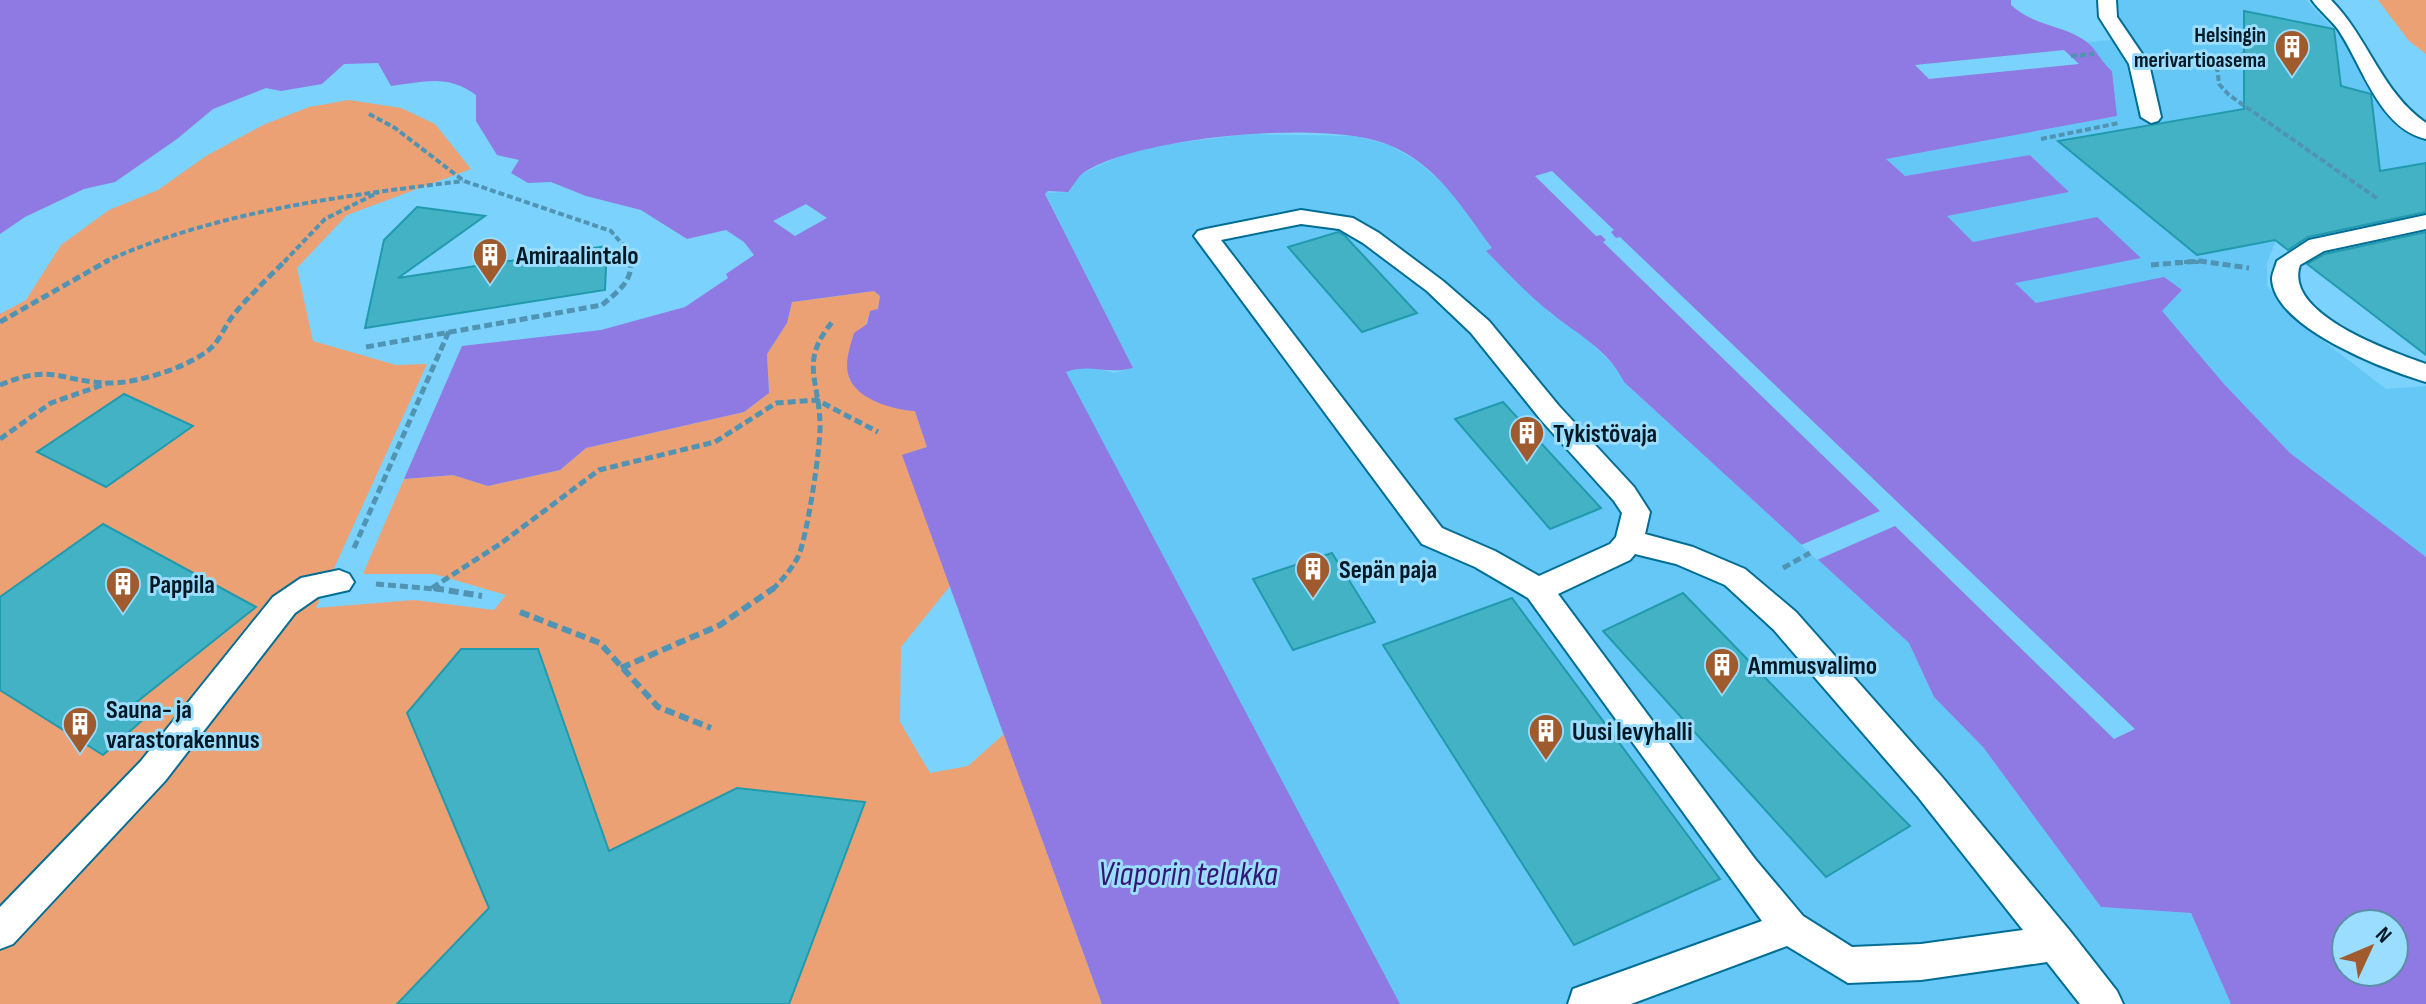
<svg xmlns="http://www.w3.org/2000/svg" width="2426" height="1004" font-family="'Sofia Sans Condensed',sans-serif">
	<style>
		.built { fill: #65c7f5 }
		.green { fill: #eca175 }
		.water { fill: #8f79e3; fill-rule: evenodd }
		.pier { fill: #7bd2fc }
		.building { fill: #43b2c5; stroke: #219aad; stroke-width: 2 }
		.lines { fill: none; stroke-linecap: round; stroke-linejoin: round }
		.lane-casing { stroke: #006e94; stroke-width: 4 }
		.path-far2 { stroke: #5193b2; stroke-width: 4; stroke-dasharray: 6 3; stroke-linecap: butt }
		.path-far1 { stroke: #5193b2; stroke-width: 5; stroke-dasharray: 8 4; stroke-linecap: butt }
		.path { stroke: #5193b2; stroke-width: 6; stroke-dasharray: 10 5; stroke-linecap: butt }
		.lane { fill: #fff; fill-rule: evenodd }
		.labels { text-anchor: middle; stroke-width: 6; stroke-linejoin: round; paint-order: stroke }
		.far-poi-label { font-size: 22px; font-weight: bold; fill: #001925; stroke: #9addfe; text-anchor: end }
		.poi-label { font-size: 26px; font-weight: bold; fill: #001925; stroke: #9addfe; text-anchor: start }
		.near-water-label { font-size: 34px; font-style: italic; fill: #371775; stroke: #9addfe }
	</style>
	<rect width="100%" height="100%" fill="#7bd2fc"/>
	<path class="built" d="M 2107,0 L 2306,0 L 2344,40 L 2375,99 L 2400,124 L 2426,139 L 2426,194 L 2276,240 L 2267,263 L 2267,286 L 2313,333 L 2386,389 L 2426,386 L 2426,557 L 2290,453 L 2224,384 L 2161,311 L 2164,278 L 2036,303 L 2014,282 L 2140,258 L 2097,218 L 1973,242 L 1946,216 L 2068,192 L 2031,155 L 1904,176 L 1885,159 L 2116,116 L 2112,71 L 2100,61 L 2088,42 L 2121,39 Z
		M 1249,134 L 1354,136 L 1389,145 L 1418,162 L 1456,194 L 1492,248 L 1487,251 L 1551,314 L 1581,333 L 1618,370 L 1624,382 L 1909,643 L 1934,697 L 1983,747 L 2101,907 L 2191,913 L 2231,1004 L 1101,1004 L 902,455 L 915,411 L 1088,366 L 1114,373 L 1132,368 L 1045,193 L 1068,192 L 1079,175 L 1118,157 L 1153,146 Z"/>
	<path class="green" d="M 2378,0 L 2426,0 L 2426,54 L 2409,41 Z
		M 349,100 L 401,108 L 435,124 L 471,169 L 347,215 L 297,268 L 313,341 L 396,365 L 427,364 L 316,608 L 414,600 L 494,610 L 506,595 L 434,574 L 363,574 L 404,479 L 453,475 L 488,486 L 560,470 L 586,448 L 744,412 L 769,393 L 767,354 L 787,323 L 792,302 L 874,291 L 880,296 L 878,309 L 870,312 L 849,379 C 868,398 888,409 915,411 L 927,447 L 903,455 L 950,586 L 901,647 L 900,722 L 930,773 L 968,766 L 1004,734 L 1102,1004 L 789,1004 L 865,802 L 737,788 L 609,851 L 537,649 L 461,649 L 407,713 L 489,908 L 397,1004 L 0,1004 L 0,314 L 26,300 L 61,245 L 109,210 L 158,190 L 206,156 L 263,125 L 309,107 Z"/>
	<path class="water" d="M 0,0 L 2011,0 L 2011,5 C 2035,27 2065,25 2087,42 C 2096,49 2102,63 2112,71 L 2117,116 L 1886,159 L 1905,176 L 2030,155 L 2069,192 L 1947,216 L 1973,242 L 2097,217 L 2141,258 L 2015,283 L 2036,303 L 2164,277 L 2182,290 L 2162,311 L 2224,384 L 2290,453 L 2426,557 L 2426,1004 L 2231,1004 L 2191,913 L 2101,907 L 1983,747 L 1934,697 L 1909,643 L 1624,382 C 1609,350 1577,334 1551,313 C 1528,295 1507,272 1486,251 L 1492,248 C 1462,208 1438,165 1389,145 C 1329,119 1138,136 1083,173 C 1078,177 1073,186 1068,192 L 1048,191 L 1045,194 L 1133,368 C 1107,375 1090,363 1066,372 L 1400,1004 L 1102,1004 L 902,455 L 927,447 L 915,411 C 894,410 857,400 849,377 C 844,363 850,347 854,333 L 867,324 L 870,311 L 878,309 L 880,296 L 874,291 L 792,302 L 787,323 L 767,354 L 769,393 L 744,412 L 586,448 L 560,470 L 488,486 L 453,475 L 404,479 L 462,346 L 601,330 L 685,307 L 728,278 L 726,274 L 754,255 L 744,242 L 726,230 L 687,239 L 641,210 L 586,196 L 551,182 L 528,183 L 511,173 L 519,160 L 497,155 L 476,121 L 476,95 C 447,74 425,82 391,86 L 378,63 L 344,64 L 322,84 L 281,91 L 266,88 L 213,109 L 177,139 L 115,182 L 84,189 L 25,217 L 0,234 ZM 806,204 L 827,218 L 795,236 L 773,221 ZM 2346,924 L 2394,924 L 2394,972 L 2346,972 Z"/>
	<path class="pier" d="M 2064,50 L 2079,64 L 1929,79 L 1915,65 Z
		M 1552,171 L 1614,230 L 1611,232 L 1616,238 L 1620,237 L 2135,729 L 2114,739 L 1895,526 L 1817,560 L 1801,545 L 1880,511 L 1603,242 L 1606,240 L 1601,235 L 1596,236 L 1535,176 Z"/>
	<path class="building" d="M 2244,11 L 2334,29 L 2341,86 L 2371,94 L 2380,171 L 2426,163 L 2426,212 L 2308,237 L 2288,250 L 2275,240 L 2197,255 L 2058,141 L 2244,109 Z
		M 417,207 L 485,216 L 398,278 L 607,246 L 605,290 L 365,328 L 384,240 Z
		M 1338,232 L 1345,236 L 1417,313 L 1362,332 L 1288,247 Z
		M 2426,232 L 2426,355 L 2307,264 L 2325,254 Z
		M 124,394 L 193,426 L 106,487 L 37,452 Z
		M 1503,402 L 1601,508 L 1550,529 L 1455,419 Z
		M 103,524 L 256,607 L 128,709 L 146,717 L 103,755 L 0,690 L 0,597 Z
		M 1332,553 L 1375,622 L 1293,650 L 1253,579 Z
		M 1683,593 L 1846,761 L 1910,826 L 1826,877 L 1603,631 Z
		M 1512,598 L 1720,879 L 1574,945 L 1383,645 Z
		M 461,649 L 538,649 L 609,851 L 737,788 L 865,802 L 789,1004 L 397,1004 L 489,908 L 407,713 Z"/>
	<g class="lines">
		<defs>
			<path id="lane" d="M 2098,0 L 2116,0 L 2117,17 L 2149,64 L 2161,117 L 2158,121 L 2151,123 L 2141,117 L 2129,64 L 2099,17 Z
				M 2312,0 L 2331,0 C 2368,37 2382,93 2426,123 L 2426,139 C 2378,128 2362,63 2337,28 C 2329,18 2319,10 2312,0 Z
				M 1301,210 L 1353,218 L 1379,233 L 1443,281 L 1489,321 L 1559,406 L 1634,487 L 1650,512 L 1645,534 L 1693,547 L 1745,569 L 1796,612 L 1942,777 L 2070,931 L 2117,991 L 2123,1004 L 2080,1004 L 2047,962 L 1921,980 L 1848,983 L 1787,946 L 1631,1004 L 1568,1004 L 1573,989 L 1762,921 L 1528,598 L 1475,567 L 1422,544 L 1194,236 L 1198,231 L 1206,229 ZM 1301,224 L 1339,229 L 1363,243 L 1427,291 L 1471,333 L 1541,420 L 1614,501 L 1622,513 L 1616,537 L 1610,544 L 1539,576 L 1495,551 L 1442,528 L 1221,240 ZM 1635,554 L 1676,564 L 1725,585 L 1774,630 L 1918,797 L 2023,930 L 1921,944 L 1852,947 L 1803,916 L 1755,859 L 1558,594 L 1630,560 Z
				M 2426,215 L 2426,229 L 2324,251 L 2300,265 C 2283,314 2390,351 2426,364 L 2426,382 C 2386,370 2274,328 2272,279 C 2272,273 2276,266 2277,261 L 2309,240 Z
				M 339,570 L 349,574 L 354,582 L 349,590 L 318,597 L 295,613 L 165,781 L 13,944 L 0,949 L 0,907 L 141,761 L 273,597 L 301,578 Z"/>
		</defs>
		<use href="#lane" class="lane-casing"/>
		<path class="path-far2" d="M 2071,56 L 2094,54
			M 2175,61 L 2225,66 L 2243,59 L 2244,52
			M 2217,66 L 2219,84 L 2229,95 L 2378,199
			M 369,114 L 395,128 L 464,181 L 611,231 L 629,252 L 631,262
			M 2041,139 L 2119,123
			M 104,262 C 217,211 342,196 463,181
			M 284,262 L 325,219 L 379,192
			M 2175,262 L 2204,262"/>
		<path class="path-far1" d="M 2151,265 L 2200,261 L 2249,268
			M 0,322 L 109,260
			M 366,347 L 602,305 C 617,292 634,281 630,260
			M 0,385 C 53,363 58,381 108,383 C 136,384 190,367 211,348 C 221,339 226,323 235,313 C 251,294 269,277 286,260
			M 0,439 L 51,403 L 108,383
			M 354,548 L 449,331
			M 1783,568 L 1810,553
			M 376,584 L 446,590
			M 432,588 L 500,544 L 599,470 L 715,442 L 776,403 L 817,400 L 878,432
			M 772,590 C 782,580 791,570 798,557 C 807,538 821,446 820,424 C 819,378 799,362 833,321"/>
		<path class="path" d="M 434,588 L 482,596
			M 520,612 L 600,643 L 658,707 L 711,728
			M 621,668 L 720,625 L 774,588"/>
		<use href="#lane" class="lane"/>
	</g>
	<defs>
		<symbol id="building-pin" viewBox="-11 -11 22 30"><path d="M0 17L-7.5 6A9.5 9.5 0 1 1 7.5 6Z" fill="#9f5a2e" stroke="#9addfe"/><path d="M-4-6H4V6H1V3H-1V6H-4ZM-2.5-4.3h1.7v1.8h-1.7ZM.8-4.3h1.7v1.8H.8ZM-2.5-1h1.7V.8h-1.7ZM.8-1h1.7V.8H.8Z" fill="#fff"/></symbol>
	</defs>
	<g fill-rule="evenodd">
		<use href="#building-pin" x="2272" y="27" width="40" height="54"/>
		<use href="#building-pin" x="470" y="235" width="40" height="54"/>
		<use href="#building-pin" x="1507" y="413" width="40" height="54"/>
		<use href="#building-pin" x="1293" y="549" width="40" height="54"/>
		<use href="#building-pin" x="103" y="564" width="40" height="54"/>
		<use href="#building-pin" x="1702" y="645" width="40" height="54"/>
		<use href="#building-pin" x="60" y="704" width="40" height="54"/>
		<use href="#building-pin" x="1526" y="711" width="40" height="54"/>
	</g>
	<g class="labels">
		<g class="far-poi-label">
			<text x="2266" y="42">Helsingin<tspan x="2266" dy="25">merivartioasema</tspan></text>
		</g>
		<g class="poi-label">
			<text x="516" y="264">Amiraalintalo</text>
			<text x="1553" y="442">Tykistövaja</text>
			<text x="1339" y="578">Sepän paja</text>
			<text x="149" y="593">Pappila</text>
			<text x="1748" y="674">Ammusvalimo</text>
			<text x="106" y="718">Sauna- ja<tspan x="106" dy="30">varastorakennus</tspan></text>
			<text x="1572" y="740">Uusi levyhalli</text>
		</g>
		<g class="near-water-label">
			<text x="1188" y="885">Viaporin telakka</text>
		</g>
	</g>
	<g transform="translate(2370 948) rotate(46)"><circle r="38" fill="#9addfe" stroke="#5c8fa7" stroke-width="2"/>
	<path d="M0-6L14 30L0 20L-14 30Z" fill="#9f5a2e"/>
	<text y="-12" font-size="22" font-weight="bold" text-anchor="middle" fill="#001925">N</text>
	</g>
</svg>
